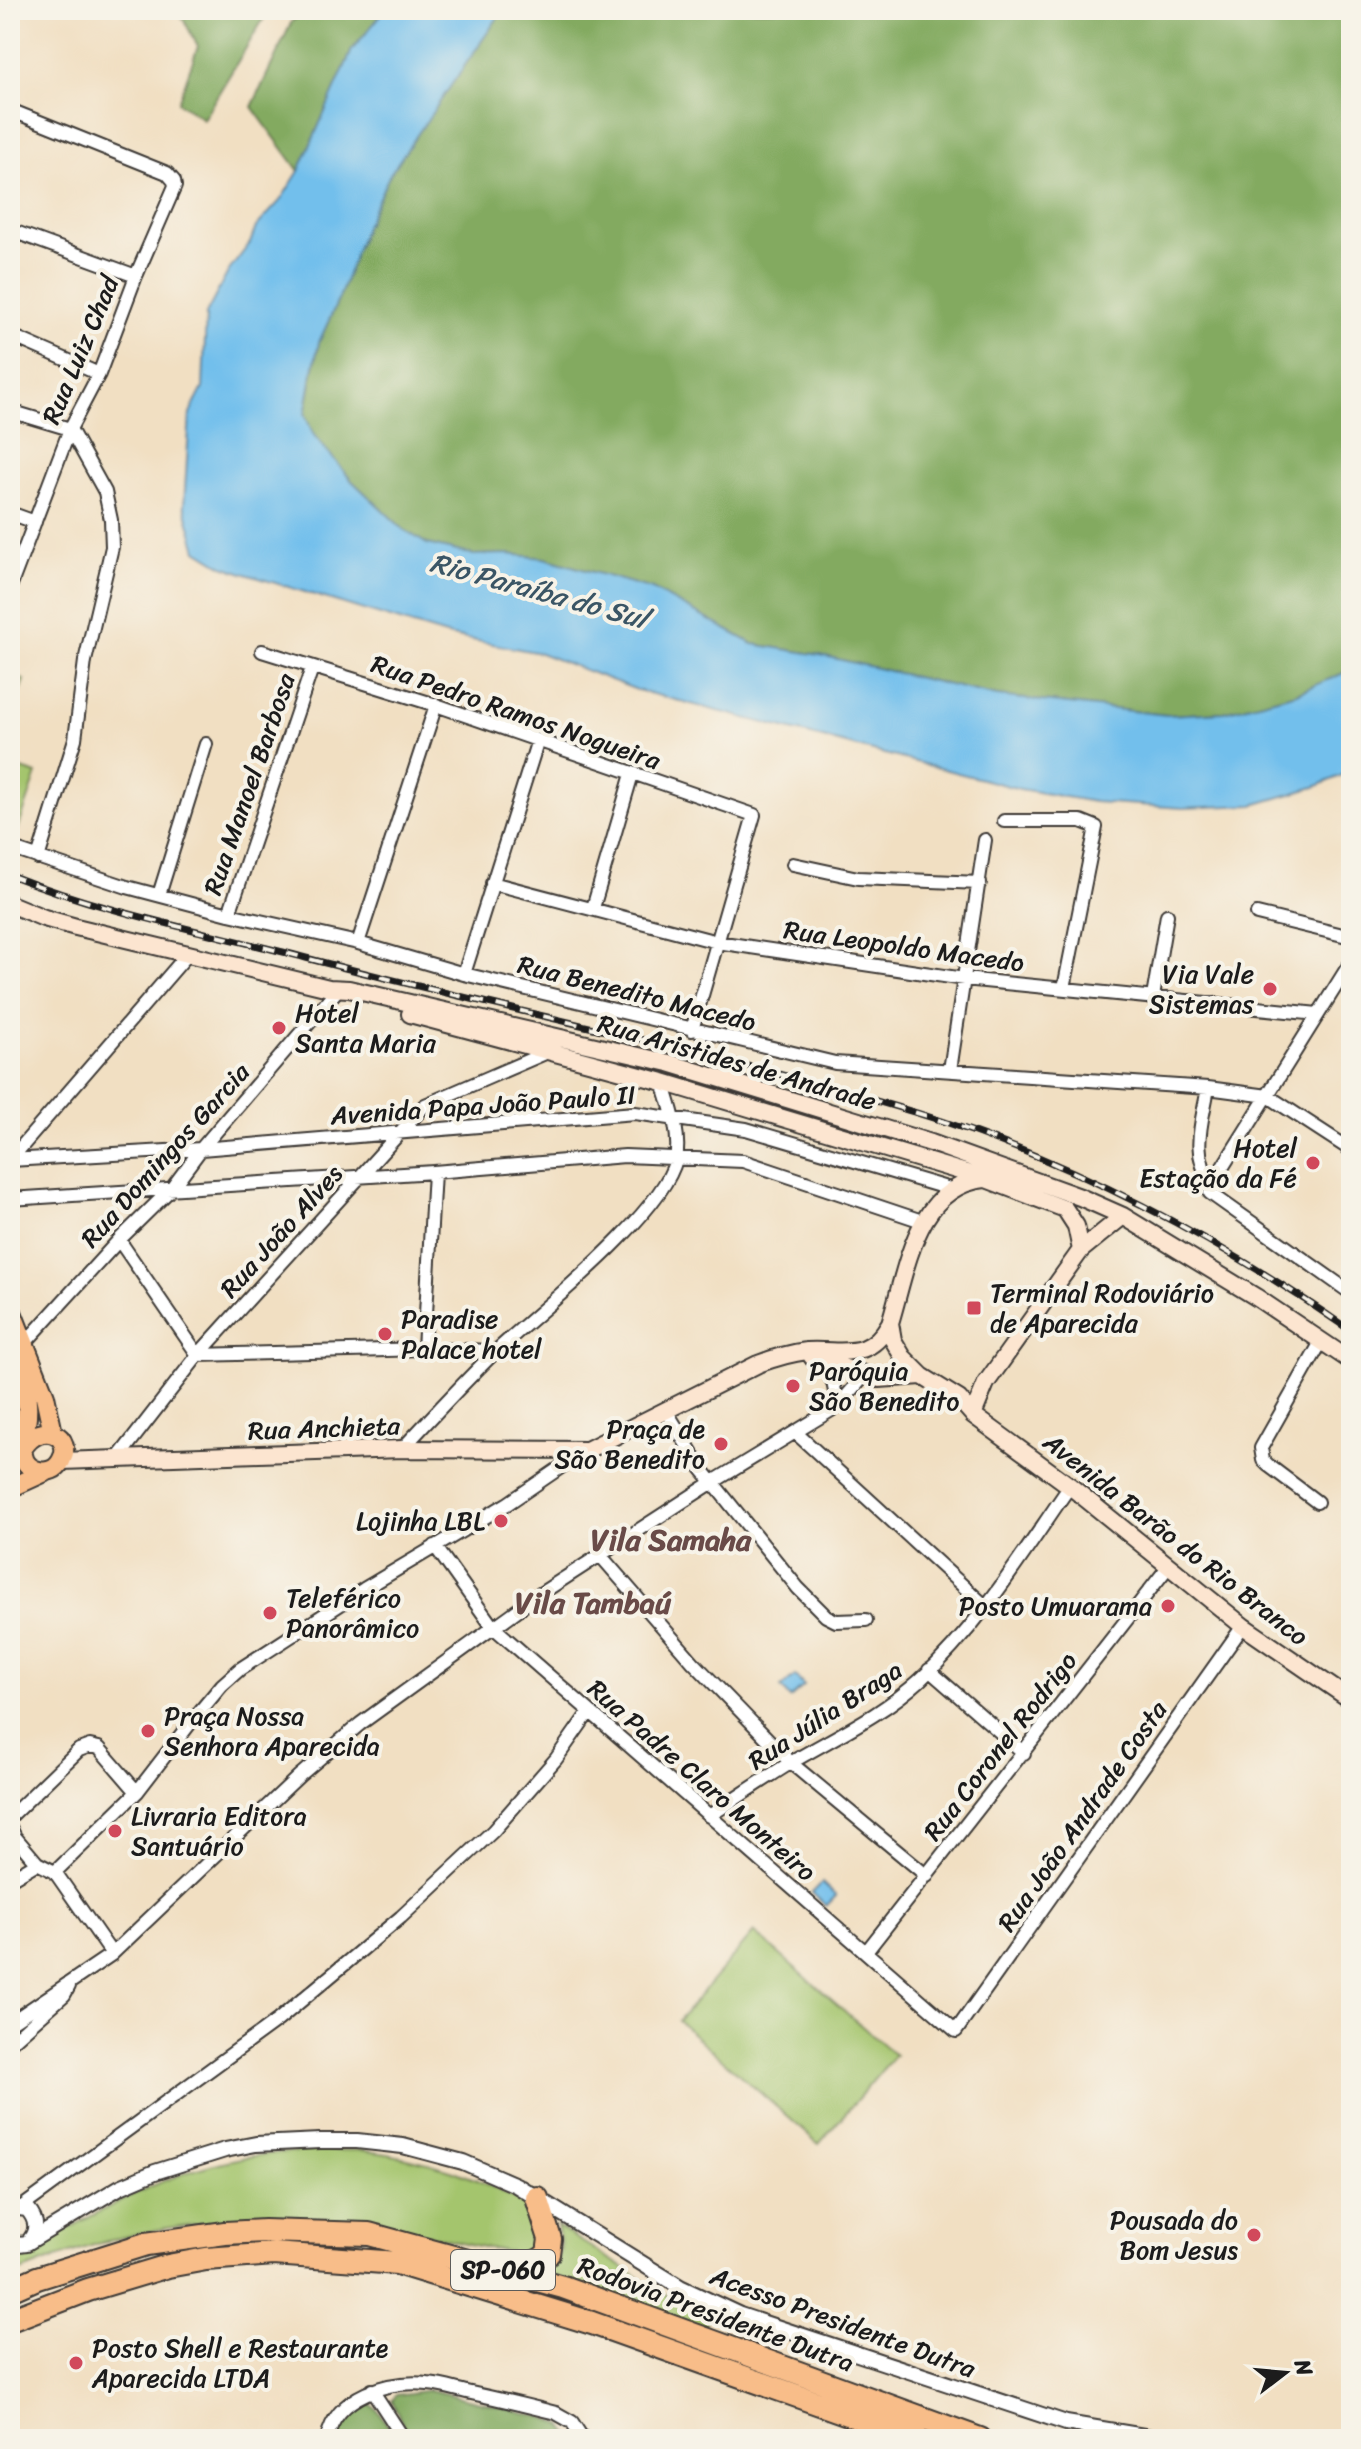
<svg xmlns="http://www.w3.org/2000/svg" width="1361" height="2449" font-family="Sriracha,sans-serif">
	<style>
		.green { fill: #a4c56d; stroke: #607044; stroke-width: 2 }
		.forest { fill: #83aa60; stroke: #50633e; stroke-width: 2 }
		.water { fill: #72bfec; stroke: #476e84; stroke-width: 2 }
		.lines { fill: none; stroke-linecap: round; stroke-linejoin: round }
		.minor-casing { stroke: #3c3935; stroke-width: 16 }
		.tertiary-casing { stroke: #3c3935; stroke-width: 18 }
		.secondary-casing { stroke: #3c3935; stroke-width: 20 }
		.primary-casing { stroke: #3c3935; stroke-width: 22 }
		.motorway-casing { stroke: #3c3935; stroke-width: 26 }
		.minor { stroke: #fff; stroke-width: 12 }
		.tertiary { stroke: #fff; stroke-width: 14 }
		.secondary { stroke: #fce5d0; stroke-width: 16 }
		.primary { stroke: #f8bd89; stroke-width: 18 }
		.motorway { stroke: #f8bd89; stroke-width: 22 }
		.rail-casing { stroke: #1c1c1c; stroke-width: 7 }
		.rail { stroke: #f7f3e8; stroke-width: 4; stroke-dasharray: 12; stroke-linecap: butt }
		.poi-dot { fill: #d1495b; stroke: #f7f3e8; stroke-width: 3 }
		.labels { text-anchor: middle; stroke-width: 8; stroke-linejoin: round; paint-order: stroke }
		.shield { fill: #f7f3e8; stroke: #5e5c59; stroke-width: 2 }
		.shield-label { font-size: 24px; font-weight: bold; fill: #1c1c1c }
		.street-label { font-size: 26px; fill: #1c1c1c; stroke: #f7f3e8 }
		.poi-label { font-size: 26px; fill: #1c1c1c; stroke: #f7f3e8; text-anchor: start }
		.water-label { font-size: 28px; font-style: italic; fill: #3a5565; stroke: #f7f3e8 }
		.quarter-label { font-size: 30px; font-weight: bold; fill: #694b48; stroke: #f7f3e8 }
	</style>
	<rect width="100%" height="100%" fill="#f7f3e8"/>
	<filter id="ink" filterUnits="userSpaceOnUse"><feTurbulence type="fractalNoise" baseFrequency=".0125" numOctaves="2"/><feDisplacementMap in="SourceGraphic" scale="16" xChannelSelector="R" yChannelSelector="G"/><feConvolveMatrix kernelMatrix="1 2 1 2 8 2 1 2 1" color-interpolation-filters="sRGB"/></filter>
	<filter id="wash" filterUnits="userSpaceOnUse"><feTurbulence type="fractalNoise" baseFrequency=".006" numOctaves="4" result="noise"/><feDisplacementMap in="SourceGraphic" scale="32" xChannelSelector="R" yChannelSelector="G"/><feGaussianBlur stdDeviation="1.8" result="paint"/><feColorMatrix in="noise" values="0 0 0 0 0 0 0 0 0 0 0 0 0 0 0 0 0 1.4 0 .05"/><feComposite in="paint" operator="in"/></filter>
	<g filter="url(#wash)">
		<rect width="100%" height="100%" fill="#f1dfc2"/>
		<path class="green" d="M 10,674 L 24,680 L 10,718 Z
			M 10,765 L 37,774 L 17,832 L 10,830 Z
			M 754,1932 L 895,2055 L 819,2144 L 678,2021 Z
			M 360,2150 C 425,2158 484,2176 538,2214 L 543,2239 L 526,2253 L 511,2252 C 471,2246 432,2234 392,2228 C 302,2214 207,2216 119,2238 C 82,2247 46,2262 10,2276 L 10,2261 C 81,2223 152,2176 232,2160 C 274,2151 317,2150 360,2150 Z
			M 557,2226 L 707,2320 L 704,2328 L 541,2271 C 565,2259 562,2250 557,2226 Z"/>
		<path class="forest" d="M 185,10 L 269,10 L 203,119 L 178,102 L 198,46 L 182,17 Z
			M 309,10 L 385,10 L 352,50 L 299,171 L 252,107 L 292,21 Z
			M 503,10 L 1351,10 L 1351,670 L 1297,693 L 1224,712 L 1167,715 L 997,696 L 820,655 L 753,644 L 652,589 L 544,558 L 507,554 L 474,555 L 427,544 L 403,529 L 352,481 L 313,435 L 305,414 L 319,342 L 339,298 L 365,227 L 390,174 Z
			M 431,2390 L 547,2418 L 563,2425 L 573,2439 L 410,2439 L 392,2401 L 396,2395 Z
			M 370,2404 L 378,2410 L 396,2439 L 333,2439 C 342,2419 349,2411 370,2404 Z"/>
		<path class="water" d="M 385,10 L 503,10 L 390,174 L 365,227 L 339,298 L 319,342 L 311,380 L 305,414 L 313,434 L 352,481 L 403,529 L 427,544 L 474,555 L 507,554 L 544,558 L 652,589 L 753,644 L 820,655 L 997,696 L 1167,715 L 1224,712 L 1297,693 L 1351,670 L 1351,771 L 1315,787 L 1253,805 L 1183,808 L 1094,802 L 1020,789 L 637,690 L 540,653 L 446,635 L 249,575 L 223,566 L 197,550 L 184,505 L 190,413 L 203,388 L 206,314 L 228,272 L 250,243 L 256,227 L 280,201 L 299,171 L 352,50 Z
			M 795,1676 L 804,1686 L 790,1698 L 781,1688 Z
			M 822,1883 L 836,1896 L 826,1906 L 812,1893 Z"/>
	</g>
	<g filter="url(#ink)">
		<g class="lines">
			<defs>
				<path id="minor" d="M 10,110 L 167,173 L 174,181 L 175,186 L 136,276 L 99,374 L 70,429 L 10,587
					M 10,230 L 136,276
					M 10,335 L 99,374
					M 10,411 L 70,429 L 105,492 L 111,520 L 112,547 L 85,661 L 75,739 L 38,858
					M 10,513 L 35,522
					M 262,651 L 436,705 L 754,815 L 692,1030
					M 1004,821 L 1081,821 L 1096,827 L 1064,988
					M 10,848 L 127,887 L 229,914 L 358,943 L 464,974 L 835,1063 L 1208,1088 L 1268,1096 L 1351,1150
					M 793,864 L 858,878 L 980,883
					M 492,883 L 717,942 L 964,979 L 1318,1014
					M 159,895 L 206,744
					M 593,908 L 632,774
					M 229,914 L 312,668
					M 1257,914 L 1351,937
					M 358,943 L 436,705
					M 464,974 L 538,740
					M 1153,997 L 1167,915
					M 950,1070 L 985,840
					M 1208,1088 C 1202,1123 1190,1152 1212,1184 L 1210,1193 L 1351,1293
					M 10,1160 L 201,1149 L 635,1113 L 746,1129 L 950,1189
					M 10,1160 L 187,955
					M 1212,1184 L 1351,962
					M 10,1199 L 434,1172 L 625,1156 L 743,1161 L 922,1221
					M 119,1240 L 198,1355 L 424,1349 L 496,1351
					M 25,1343 L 119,1240 L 172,1188 L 201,1149 L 340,987
					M 424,1349 L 434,1172
					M 820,1360 L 833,1382 L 838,1406
					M 665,1409 L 701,1468 L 798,1588 L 826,1616 L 836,1621 L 866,1620
					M 796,1433 L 985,1606
					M 402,1449 C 432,1417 462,1384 494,1353 C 538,1312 663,1214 676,1159 C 681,1134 670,1105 663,1082
					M 118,1458 L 198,1355 L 425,1105 L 550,1051
					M 1317,1502 L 1268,1465 L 1263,1460 L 1261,1448 L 1321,1342
					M 435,1546 L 492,1626 L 956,2031 L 1243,1626
					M 600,1555 L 693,1662 L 791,1763 L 927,1876
					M 929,1670 L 1024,1753
					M 709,1816 C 737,1798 764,1779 792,1762 C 836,1736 882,1715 920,1680 C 980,1625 1024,1552 1070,1486
					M 10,1817 L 79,1750 L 90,1746 L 99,1748 L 137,1792
					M 10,1827 L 15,1837 L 37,1863 L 55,1872 L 112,1954
					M 55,1872 L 137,1792 L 191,1722 L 222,1685 L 240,1669 L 364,1589 L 507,1504 L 586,1450
					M 10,1879 L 37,1863
					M 866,1952 L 1168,1567
					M 10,2023 L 112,1954 L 299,1776 L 360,1724 L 537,1596 L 713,1482 L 838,1406 L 865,1375
					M 10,2043 L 64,1995 L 69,1986
					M 22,2207 L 278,2020 L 401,1917 L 493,1831 L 556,1759 L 589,1712
					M 372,2390 L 404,2439
					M 327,2439 C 336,2395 388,2380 428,2384 C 442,2385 457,2390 471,2393 C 499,2399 528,2406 556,2413 L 572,2422 L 583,2439"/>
				<path id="tertiary" d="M 10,2207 L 27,2209 C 38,2221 38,2232 27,2243 L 10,2245
					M 27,2243 L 120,2187 L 155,2172 L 225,2150 L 256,2144 L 320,2141 L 357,2141 L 403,2146 L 463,2162 L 516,2185 L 680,2287 L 740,2315 L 1066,2423 L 1162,2439"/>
				<path id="secondary" d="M 10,904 L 44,918 L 76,927 L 329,988 L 349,989 L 669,1063 L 931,1143 L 1080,1197 L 1123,1216 L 1256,1297 L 1351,1361
					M 410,1014 L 663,1082 L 986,1179 L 1065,1209 L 1076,1226 L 1081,1250
					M 985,1179 C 916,1186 907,1268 890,1323 L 893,1340 L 903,1357 L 922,1376 L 959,1399 L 973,1415 L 1070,1486 L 1243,1626 L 1351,1700
					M 812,1357 L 879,1379 L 922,1376
					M 973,1415 L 986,1383 L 1081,1250 L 1123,1216
					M 62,1461 L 402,1449 L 587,1450 L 758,1364 C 774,1358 790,1353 807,1351 C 844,1349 868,1362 890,1323"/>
				<path id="primary" d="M 10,1307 L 45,1396 L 53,1433
					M 10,1345 C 21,1369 29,1391 27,1417 C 26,1429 21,1443 23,1455 C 26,1473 52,1478 61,1461 C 75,1436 41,1419 23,1448
					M 10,1488 L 45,1472"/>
				<path id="motorway" d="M 507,2264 C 523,2269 536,2264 548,2254 L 550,2239 L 537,2198
					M 10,2290 L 37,2278 L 146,2244 L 225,2233 L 264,2231 L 369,2234 L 563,2287 L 980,2439
					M 10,2320 L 88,2290 L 168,2266 L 206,2259 L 274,2254 L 397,2263 L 592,2323 L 918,2439"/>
			</defs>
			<use href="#minor" class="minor-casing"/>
			<use href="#tertiary" class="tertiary-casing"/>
			<use href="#secondary" class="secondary-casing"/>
			<use href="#primary" class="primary-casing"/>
			<use href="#motorway" class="motorway-casing"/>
			<use href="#minor" class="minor"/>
			<use href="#tertiary" class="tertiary"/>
			<use href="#secondary" class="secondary"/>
			<use href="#primary" class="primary"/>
			<use href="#motorway" class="motorway"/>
			<defs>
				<path id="rail" d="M 10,875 C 105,913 207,932 306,958 C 509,1011 716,1052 917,1113 C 1068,1159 1223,1241 1351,1331"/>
			</defs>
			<use href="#rail" class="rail-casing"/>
			<use href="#rail" class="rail"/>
		</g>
	</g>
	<g class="poi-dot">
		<circle cx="1270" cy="989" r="8"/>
		<circle cx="279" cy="1028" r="8"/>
		<circle cx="1313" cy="1163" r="8"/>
		<rect x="966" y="1300" width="16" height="16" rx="4"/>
		<circle cx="385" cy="1334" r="8"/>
		<circle cx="793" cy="1386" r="8"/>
		<circle cx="721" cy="1444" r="8"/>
		<circle cx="501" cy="1521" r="8"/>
		<circle cx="1168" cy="1606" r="8"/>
		<circle cx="270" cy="1613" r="8"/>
		<circle cx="148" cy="1731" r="8"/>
		<circle cx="115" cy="1831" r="8"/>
		<circle cx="1254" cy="2235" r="8"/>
		<circle cx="76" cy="2363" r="8"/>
	</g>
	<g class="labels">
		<rect class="shield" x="451" y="2250" width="104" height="40" rx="6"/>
		<g class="shield-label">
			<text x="503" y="2278">SP-060</text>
		</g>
		<g class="street-label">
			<text transform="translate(80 350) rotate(-67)" y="9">Rua Luiz Chad</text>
			<text transform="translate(516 712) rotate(19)" y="9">Rua Pedro Ramos Nogueira</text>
			<text transform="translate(249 784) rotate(-71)" y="9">Rua Manoel Barbosa</text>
			<text transform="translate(904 946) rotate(8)" y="9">Rua Leopoldo Macedo</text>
			<text transform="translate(637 993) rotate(14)" y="9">Rua Benedito Macedo</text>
			<text transform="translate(737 1062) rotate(16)" y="9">Rua Aristides de Andrade</text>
			<text transform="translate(483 1105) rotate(-4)" y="9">Avenida Papa João Paulo II</text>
			<text transform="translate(165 1155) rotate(-48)" y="9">Rua Domingos Garcia</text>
			<text transform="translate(281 1231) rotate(-48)" y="9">Rua João Alves</text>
			<text transform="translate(324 1428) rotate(-2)" y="9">Rua Anchieta</text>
			<text transform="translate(1176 1539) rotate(38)" y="9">Avenida Barão do Rio Branco</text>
			<text transform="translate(825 1715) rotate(-33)" y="9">Rua Júlia Braga</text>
			<text transform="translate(1000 1746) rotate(-52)" y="9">Rua Coronel Rodrigo</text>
			<text transform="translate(702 1780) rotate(41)" y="9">Rua Padre Claro Monteiro</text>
			<text transform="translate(1082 1816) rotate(-55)" y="9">Rua João Andrade Costa</text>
			<text transform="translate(716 2314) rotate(20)" y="9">Rodovia Presidente Dutra</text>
			<text transform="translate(843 2322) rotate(20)" y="9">Acesso Presidente Dutra</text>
		</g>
		<g class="poi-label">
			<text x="1254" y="983" text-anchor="end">Via Vale<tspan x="1254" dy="30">Sistemas</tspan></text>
			<text x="295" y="1022">Hotel<tspan x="295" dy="30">Santa Maria</tspan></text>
			<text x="1297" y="1157" text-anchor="end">Hotel<tspan x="1297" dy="30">Estação da Fé</tspan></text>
			<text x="990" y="1302">Terminal Rodoviário<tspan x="990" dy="30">de Aparecida</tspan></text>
			<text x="401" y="1328">Paradise<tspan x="401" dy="30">Palace hotel</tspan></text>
			<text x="809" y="1380">Paróquia<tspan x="809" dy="30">São Benedito</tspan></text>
			<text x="705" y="1438" text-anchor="end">Praça de<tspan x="705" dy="30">São Benedito</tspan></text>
			<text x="485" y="1530" text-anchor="end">Lojinha LBL</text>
			<text x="286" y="1607">Teleférico<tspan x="286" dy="30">Panorâmico</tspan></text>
			<text x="1152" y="1615" text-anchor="end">Posto Umuarama</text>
			<text x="164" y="1725">Praça Nossa<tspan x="164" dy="30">Senhora Aparecida</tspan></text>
			<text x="131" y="1825">Livraria Editora<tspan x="131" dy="30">Santuário</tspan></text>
			<text x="1238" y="2229" text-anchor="end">Pousada do<tspan x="1238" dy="30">Bom Jesus</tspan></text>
			<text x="92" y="2357">Posto Shell e Restaurante<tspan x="92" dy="30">Aparecida LTDA</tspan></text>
		</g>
		<g class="water-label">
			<text transform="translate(539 590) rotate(15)" y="10">Rio Paraíba do Sul</text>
		</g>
		<g class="quarter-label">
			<text x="671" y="1550">Vila Samaha</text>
			<text x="593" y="1613">Vila Tambaú</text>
		</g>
	</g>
	<rect width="1361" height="2449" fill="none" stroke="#f7f3e8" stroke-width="40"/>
	<g transform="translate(1285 2373) rotate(74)" stroke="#f7f3e8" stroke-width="6" paint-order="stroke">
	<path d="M0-6L14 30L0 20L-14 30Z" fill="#1c1c1c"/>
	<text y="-12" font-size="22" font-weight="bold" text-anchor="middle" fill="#1c1c1c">N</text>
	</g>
</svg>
